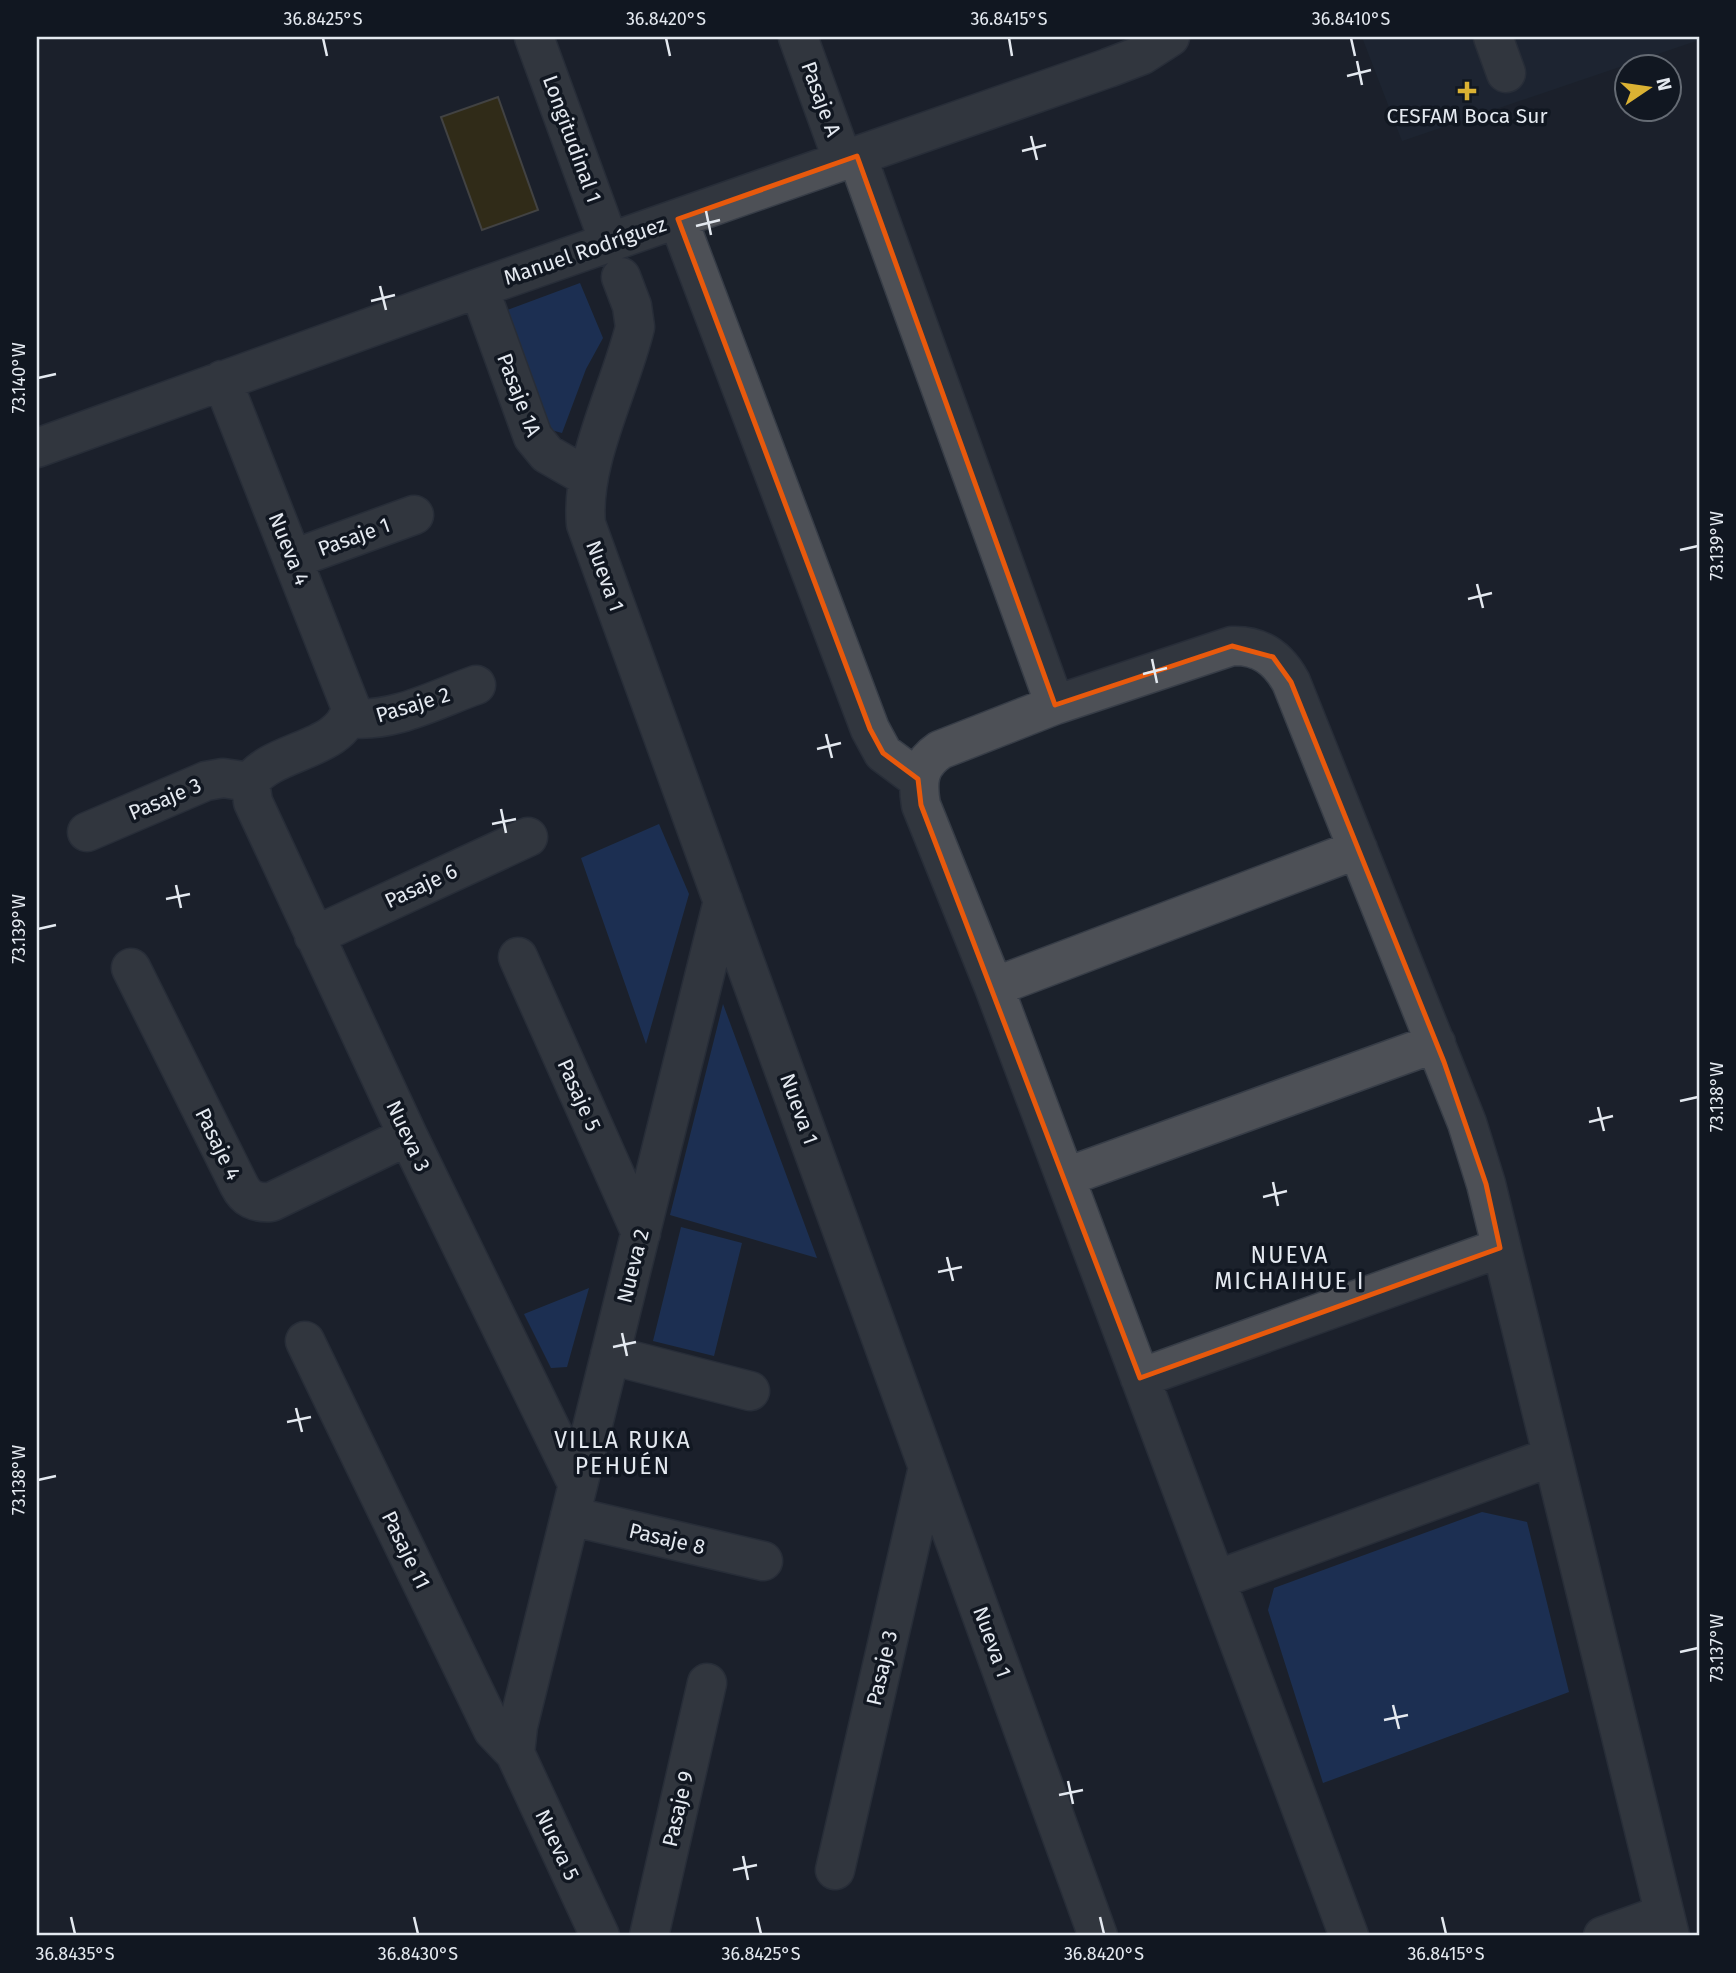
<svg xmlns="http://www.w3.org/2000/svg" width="1736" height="1973" font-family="'Fira Sans',sans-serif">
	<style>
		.built { fill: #1f2938 }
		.green { fill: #1e4280 }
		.building { fill: #4a3900; stroke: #716c5f; stroke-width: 2 }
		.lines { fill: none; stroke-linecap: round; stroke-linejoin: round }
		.minor-casing { stroke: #373d47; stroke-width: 41 }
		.minor { stroke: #4d5056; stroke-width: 38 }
		.marked { fill: none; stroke: #e8590c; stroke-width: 5; stroke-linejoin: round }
		.ticks { fill: none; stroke: #e4e9f0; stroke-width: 2.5 }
		.poi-dot { fill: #dbb233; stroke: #111721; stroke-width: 2.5 }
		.labels { text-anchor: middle; stroke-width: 7; stroke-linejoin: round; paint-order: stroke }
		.street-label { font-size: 21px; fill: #e4e9f0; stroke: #111721 }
		.poi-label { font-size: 21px; fill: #e4e9f0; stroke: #111721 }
		.neighbourhood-label { font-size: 23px; letter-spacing: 2px; fill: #e4e9f0; stroke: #111721 }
		.neatline { fill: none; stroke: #e4e9f0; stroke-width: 2.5 }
		.ticks-label { font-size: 18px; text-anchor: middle; fill: #e4e9f0 }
	</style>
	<rect width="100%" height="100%" fill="#1b212b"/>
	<path class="built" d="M 1362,37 L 1699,37 L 1699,40 L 1402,141 Z"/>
	<path class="green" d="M 580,283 L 603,338 L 586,369 L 562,433 L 544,428 L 499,313 Z
		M 659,824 L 689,894 L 646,1044 L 581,858 Z
		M 723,1004 L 817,1258 L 670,1215 Z
		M 681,1227 L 742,1243 L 714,1356 L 653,1341 Z
		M 589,1288 L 567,1367 L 551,1368 L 524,1314 Z
		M 1482,1512 L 1527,1522 L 1569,1692 L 1323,1783 L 1268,1610 L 1274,1588 Z"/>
	<path class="building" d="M 498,97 L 538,210 L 482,230 L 441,117 Z"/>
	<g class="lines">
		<defs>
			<path id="minor" d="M 534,37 L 609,242
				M 798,37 L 843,161
				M 1493,37 L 1506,73
				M 857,156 L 1055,705
				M 678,219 L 870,729 L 883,753 L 918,779
				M 621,277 L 632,306 L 635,327 C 620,389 580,462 586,524 L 1098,1936
				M 479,288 L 533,437 L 547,454 L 587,477
				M 222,380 L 351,708 C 343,751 273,749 250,782
				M 37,448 L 479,288 L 1108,68 L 1142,55 L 1170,37
				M 293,559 L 414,515
				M 350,718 C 393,723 436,699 476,685
				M 250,782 L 253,802 L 408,1136 L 578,1485
				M 87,832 L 206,781 L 223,778 L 250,782
				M 314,936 L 528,837
				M 518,957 L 641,1233
				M 131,968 L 239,1185 C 246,1199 255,1203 271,1202 L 408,1136
				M 994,987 L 1358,849
				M 1066,1177 L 1436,1043
				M 305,1341 L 493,1730 L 515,1753 L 600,1936
				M 610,1355 L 750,1391
				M 1140,1378 L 1500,1248
				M 570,1516 L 763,1561
				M 1216,1580 L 1551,1457
				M 515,1753 L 518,1726 L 723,901
				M 835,1870 L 928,1467
				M 649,1936 L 707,1683
				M 1349,1936 L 994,987 L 921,805 C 917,781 918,765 940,750 L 1055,705 L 1232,646 C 1260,645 1278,658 1291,682 L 1467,1123 L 1486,1184 L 1670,1936
				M 1603,1936 L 1664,1914"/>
		</defs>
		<use href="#minor" class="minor-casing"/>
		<use href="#minor" class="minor"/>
	</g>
	<path d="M0 0H1736V1973H0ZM 857,156 L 1055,705 L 1232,646 L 1273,657 L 1291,682 L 1444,1062 L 1486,1184 L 1500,1248 L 1140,1378 L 921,805 L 918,779 L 883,753 L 870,729 L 678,219 Z" fill="#1b212b" fill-opacity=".55" fill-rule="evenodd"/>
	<path class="marked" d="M 857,156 L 1055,705 L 1232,646 L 1273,657 L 1291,682 L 1444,1062 L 1486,1184 L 1500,1248 L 1140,1378 L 921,805 L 918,779 L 883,753 L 870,729 L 678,219 Z"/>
	<path class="ticks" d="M 323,38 L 327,56M 666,38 L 670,56M 1009,38 L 1012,56M 1351,38 L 1355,56M 1357,61 L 1362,85M 1347,76 L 1371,70M 1031,136 L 1037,160M 1022,151 L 1046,145M 706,211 L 711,235M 696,226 L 720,220M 380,286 L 386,310M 371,301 L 395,295M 38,378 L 56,374M 1680,550 L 1698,546M 1477,584 L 1483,608M 1468,599 L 1492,593M 1152,659 L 1157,683M 1143,674 L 1167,668M 826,734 L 832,758M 817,749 L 841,743M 501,809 L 506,833M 492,824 L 516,819M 176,885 L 181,908M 166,899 L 190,894M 38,929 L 56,925M 1680,1101 L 1698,1097M 1598,1107 L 1604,1131M 1589,1122 L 1613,1116M 1273,1182 L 1278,1206M 1263,1197 L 1287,1191M 947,1257 L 953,1281M 938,1272 L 962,1267M 622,1333 L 627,1356M 613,1347 L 636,1342M 296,1408 L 302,1432M 287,1422 L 311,1417M 38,1480 L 56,1476M 1680,1652 L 1698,1648M 1393,1705 L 1399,1729M 1384,1720 L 1408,1715M 1068,1781 L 1073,1804M 1059,1795 L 1083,1790M 743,1856 L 748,1880M 733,1870 L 757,1865M 71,1917 L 75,1934M 414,1917 L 418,1934M 757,1917 L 761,1934M 1100,1917 L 1104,1934M 1442,1917 L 1446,1934"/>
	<path class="poi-dot" d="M1463.5 80.5h7v7h7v7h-7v7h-7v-7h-7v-7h7z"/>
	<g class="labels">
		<g class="street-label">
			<text transform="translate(821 99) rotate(70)" y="7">Pasaje A</text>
			<text transform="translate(572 139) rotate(70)" y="7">Longitudinal 1</text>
			<text transform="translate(585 251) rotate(-19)" y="7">Manuel Rodríguez</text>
			<text transform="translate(519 395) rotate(69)" y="7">Pasaje 1A</text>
			<text transform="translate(354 537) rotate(-20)" y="7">Pasaje 1</text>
			<text transform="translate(289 549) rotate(68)" y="7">Nueva 4</text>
			<text transform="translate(605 576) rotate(70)" y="7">Nueva 1</text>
			<text transform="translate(413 705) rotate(-17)" y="7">Pasaje 2</text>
			<text transform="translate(165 799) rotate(-23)" y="7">Pasaje 3</text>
			<text transform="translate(421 886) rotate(-25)" y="7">Pasaje 6</text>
			<text transform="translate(579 1095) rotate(66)" y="7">Pasaje 5</text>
			<text transform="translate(799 1109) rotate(70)" y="7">Nueva 1</text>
			<text transform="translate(408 1136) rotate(65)" y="7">Nueva 3</text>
			<text transform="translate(218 1144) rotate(64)" y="7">Pasaje 4</text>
			<text transform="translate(633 1266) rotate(-76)" y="7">Nueva 2</text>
			<text transform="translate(667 1539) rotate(13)" y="7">Pasaje 8</text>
			<text transform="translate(406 1550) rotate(64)" y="7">Pasaje 11</text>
			<text transform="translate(992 1642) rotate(70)" y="7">Nueva 1</text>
			<text transform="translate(882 1668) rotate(-77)" y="7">Pasaje 3</text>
			<text transform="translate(678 1809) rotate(-77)" y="7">Pasaje 9</text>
			<text transform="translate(557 1845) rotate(65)" y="7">Nueva 5</text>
		</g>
		<g class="poi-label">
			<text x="1467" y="123">CESFAM Boca Sur</text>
		</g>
		<g class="neighbourhood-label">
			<text x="1290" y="1263">NUEVA<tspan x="1290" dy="26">MICHAIHUE I</tspan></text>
			<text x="623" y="1448">VILLA RUKA<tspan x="623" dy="26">PEHUÉN</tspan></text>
		</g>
	</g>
	<rect width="1736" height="1973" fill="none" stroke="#111721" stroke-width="77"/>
	<g transform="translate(1648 88) rotate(77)"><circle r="33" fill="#111721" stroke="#656b74" stroke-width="2"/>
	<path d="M0-5L12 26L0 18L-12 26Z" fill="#dbb233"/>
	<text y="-10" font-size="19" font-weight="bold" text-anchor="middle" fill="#e4e9f0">N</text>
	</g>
	<rect x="38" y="38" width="1660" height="1896" class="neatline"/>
	<g class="ticks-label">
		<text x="323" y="25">36.8425°S</text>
		<text x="666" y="25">36.8420°S</text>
		<text x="1009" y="25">36.8415°S</text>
		<text x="1351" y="25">36.8410°S</text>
		<text transform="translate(19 378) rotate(-90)" y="6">73.140°W</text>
		<text transform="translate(1717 546) rotate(-90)" y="6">73.139°W</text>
		<text transform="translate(19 929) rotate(-90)" y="6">73.139°W</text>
		<text transform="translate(1717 1097) rotate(-90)" y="6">73.138°W</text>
		<text transform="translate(19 1480) rotate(-90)" y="6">73.138°W</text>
		<text transform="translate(1717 1648) rotate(-90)" y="6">73.137°W</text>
		<text x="75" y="1960">36.8435°S</text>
		<text x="418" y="1960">36.8430°S</text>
		<text x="761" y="1960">36.8425°S</text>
		<text x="1104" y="1960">36.8420°S</text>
		<text x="1446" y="1960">36.8415°S</text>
	</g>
</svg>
